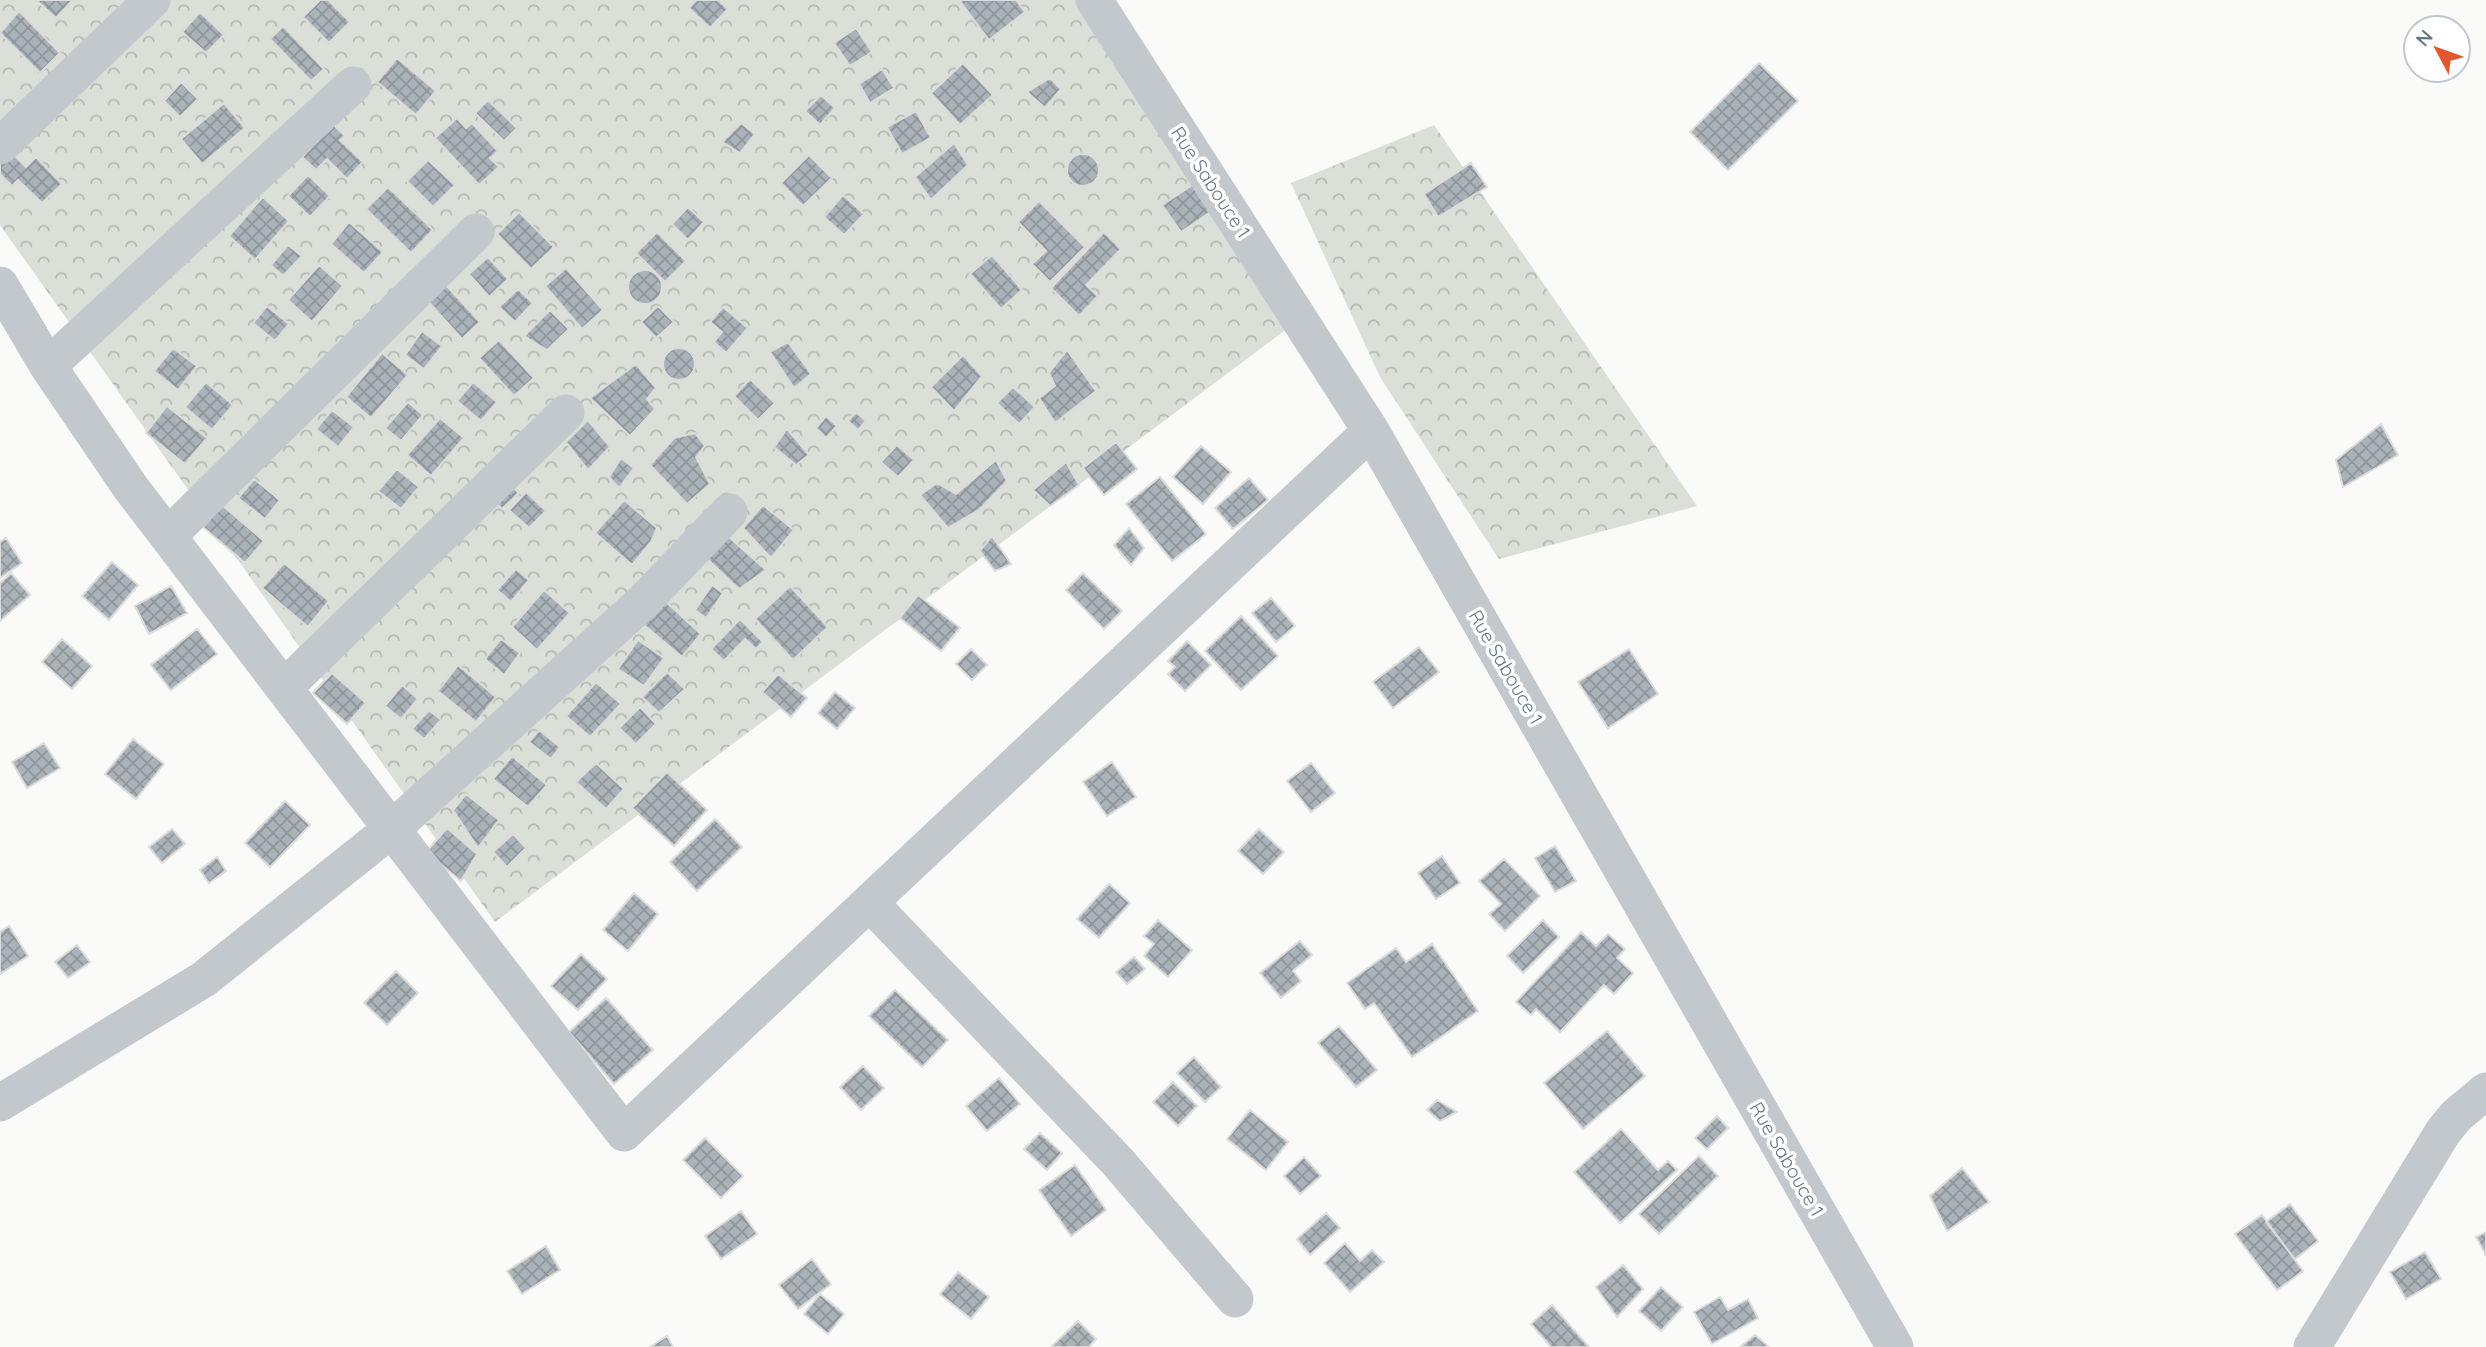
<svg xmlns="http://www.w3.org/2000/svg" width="2486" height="1347" font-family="Quicksand,sans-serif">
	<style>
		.forest { fill: url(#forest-crowns) }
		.building { fill: url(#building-cross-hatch); stroke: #dcdcda; stroke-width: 2 }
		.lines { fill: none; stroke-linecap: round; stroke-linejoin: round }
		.street { stroke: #c3c8cc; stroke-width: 37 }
		.labels { text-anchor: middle; stroke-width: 7; stroke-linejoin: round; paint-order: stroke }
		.street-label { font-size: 19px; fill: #657683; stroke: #fff }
	</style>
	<defs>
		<pattern id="forest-crowns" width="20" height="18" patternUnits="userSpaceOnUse" patternTransform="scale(1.75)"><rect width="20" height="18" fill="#dadfd7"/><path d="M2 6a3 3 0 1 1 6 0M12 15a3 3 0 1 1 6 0" fill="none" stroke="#b4b9b4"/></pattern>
		<pattern id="building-cross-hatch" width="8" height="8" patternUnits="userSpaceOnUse" patternTransform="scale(1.75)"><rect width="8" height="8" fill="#aab3b9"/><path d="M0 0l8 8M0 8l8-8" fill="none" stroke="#8e969c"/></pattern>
	</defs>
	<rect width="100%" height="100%" fill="#fafaf8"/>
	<path class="forest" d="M 0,0 L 1092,0 L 1304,316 L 495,922 L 0,225 Z
		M 1434,125 L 1697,506 L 1499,559 L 1380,377 L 1291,183 Z"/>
	<path class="building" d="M 36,0 L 73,0 L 56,18 Z
		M 320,0 L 328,0 L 350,22 L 329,43 L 303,17 Z
		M 696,0 L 718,0 L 728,9 L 710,28 L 689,8 Z
		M 959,0 L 1016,0 L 1025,12 L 989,40 Z
		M 19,11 L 60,53 L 40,73 L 0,33 Z
		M 200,12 L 224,35 L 206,53 L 182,32 Z
		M 283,26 L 324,69 L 311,81 L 270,39 Z
		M 856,28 L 872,52 L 850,66 L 834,43 Z
		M 397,58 L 436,91 L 416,115 L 377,82 Z
		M 963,63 L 993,95 L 960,125 L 931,93 Z
		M 1759,63 L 1798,101 L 1728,170 L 1690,132 Z
		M 882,69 L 894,88 L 870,103 L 859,84 Z
		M 1050,78 L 1061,89 L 1045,108 L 1027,92 Z
		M 181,82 L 198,99 L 180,117 L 164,101 Z
		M 821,95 L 835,108 L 820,125 L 805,111 Z
		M 488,100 L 517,128 L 504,141 L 475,113 Z
		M 224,103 L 245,128 L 202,164 L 181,139 Z
		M 916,111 L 931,138 L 902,154 L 887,127 Z
		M 457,118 L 466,128 L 472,123 L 498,151 L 490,158 L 499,167 L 479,185 L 435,138 Z
		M 741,123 L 755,134 L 740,153 L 722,142 Z
		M 333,124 L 345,136 L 340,140 L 363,162 L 347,179 L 327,159 L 316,170 L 302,157 Z
		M 954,143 L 968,165 L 931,200 L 915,177 Z
		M 7,148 L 26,167 L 36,157 L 62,184 L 42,203 L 18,180 L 12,186 L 0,174 L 0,155 Z
		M1067 170a16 16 0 1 1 32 0a16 16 0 1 1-32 0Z
		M 809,155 L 832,178 L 803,206 L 781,183 Z
		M 428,160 L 455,185 L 433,207 L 407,181 Z
		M 1471,163 L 1487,187 L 1438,217 L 1424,194 Z
		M 308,175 L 330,196 L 310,217 L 288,196 Z
		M 1197,182 L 1215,209 L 1181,232 L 1162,205 Z
		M 388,187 L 433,230 L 411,253 L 366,209 Z
		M 843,195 L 864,214 L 844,235 L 824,217 Z
		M 263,197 L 289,221 L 255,260 L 229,236 Z
		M 1039,201 L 1085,247 L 1050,282 L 1032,264 L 1046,251 L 1018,222 Z
		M 688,207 L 704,222 L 688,240 L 672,224 Z
		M 519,212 L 554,247 L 531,269 L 497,234 Z
		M 349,222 L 383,252 L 364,273 L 331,244 Z
		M 657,232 L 686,261 L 665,282 L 636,253 Z
		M 1104,232 L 1121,249 L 1086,285 L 1098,296 L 1079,316 L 1051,288 Z
		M 288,245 L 302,256 L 283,276 L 271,265 Z
		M 992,255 L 1022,290 L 1001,309 L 970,274 Z
		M 488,257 L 508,279 L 489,297 L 469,274 Z
		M 319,265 L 343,286 L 312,322 L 288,300 Z
		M 566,268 L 603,310 L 582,329 L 545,286 Z
		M628 287a17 17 0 1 1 34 0a17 17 0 1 1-34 0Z
		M 444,283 L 480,322 L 462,339 L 426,299 Z
		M 518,289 L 533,303 L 515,322 L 499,307 Z
		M 267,306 L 289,324 L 275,341 L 253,323 Z
		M 658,306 L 674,322 L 656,338 L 641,322 Z
		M 723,307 L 748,328 L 726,353 L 714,342 L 722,332 L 710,322 Z
		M 550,310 L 569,329 L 547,350 L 524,336 Z
		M 422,331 L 442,346 L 424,369 L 405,355 Z
		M 499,340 L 534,378 L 514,396 L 479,358 Z
		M 788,342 L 811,374 L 794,388 L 770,352 Z
		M663 364a16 16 0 1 1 32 0a16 16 0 1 1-32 0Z
		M 173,348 L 197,366 L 178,390 L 154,371 Z
		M 1067,350 L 1096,391 L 1055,423 L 1039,398 L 1055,386 L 1049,373 Z
		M 382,353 L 408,375 L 371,418 L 346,397 Z
		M 963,355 L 982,376 L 954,411 L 931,387 Z
		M 636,364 L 656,388 L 647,399 L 655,409 L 630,436 L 590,398 Z
		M 750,379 L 775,403 L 758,420 L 734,396 Z
		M 206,382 L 233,405 L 212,430 L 185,407 Z
		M 473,382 L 497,402 L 481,421 L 457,401 Z
		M 1013,387 L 1035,407 L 1019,424 L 997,403 Z
		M 408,402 L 423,415 L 401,441 L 385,428 Z
		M 167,406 L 207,438 L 185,464 L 146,433 Z
		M 332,410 L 354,427 L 338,447 L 316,429 Z
		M 856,412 L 866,421 L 858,430 L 848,421 Z
		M 826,416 L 837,426 L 826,438 L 816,428 Z
		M 440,418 L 464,438 L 431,476 L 407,455 Z
		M 588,420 L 610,447 L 588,470 L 566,442 Z
		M 2381,424 L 2398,455 L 2343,487 L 2336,460 Z
		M 787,429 L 809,455 L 796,465 L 774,447 Z
		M 695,433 L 705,446 L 696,457 L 710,484 L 687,504 L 650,465 L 674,438 Z
		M 1116,442 L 1137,469 L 1104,495 L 1083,468 Z
		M 897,445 L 914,460 L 898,477 L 881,462 Z
		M 1201,446 L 1231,472 L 1203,504 L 1173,477 Z
		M 621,458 L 634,468 L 619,488 L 609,477 Z
		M 996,460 L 1007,481 L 980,509 L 948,528 L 920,495 L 937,483 L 956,494 Z
		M 1066,462 L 1079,485 L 1050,506 L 1033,490 Z
		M 397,469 L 419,487 L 401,509 L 378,491 Z
		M 1160,477 L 1206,534 L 1172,561 L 1126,504 Z
		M 1249,478 L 1268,500 L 1233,529 L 1215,508 Z
		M 254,479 L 280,500 L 265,519 L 238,498 Z
		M 509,483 L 519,493 L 502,509 L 493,500 Z
		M 526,492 L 546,511 L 529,528 L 509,510 Z
		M 624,500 L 657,528 L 651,542 L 632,565 L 595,533 Z
		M 222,505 L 264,541 L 245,563 L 203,527 Z
		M 763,505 L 794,530 L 771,558 L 743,528 Z
		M 1129,528 L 1144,548 L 1131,565 L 1114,545 Z
		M 720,529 L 766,570 L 739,589 L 704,556 Z
		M 992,536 L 1011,564 L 995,571 L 980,551 Z
		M 6,538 L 22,563 L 0,578 L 0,542 Z
		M 112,562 L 138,585 L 109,620 L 82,596 Z
		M 284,563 L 329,601 L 308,627 L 262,588 Z
		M 516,569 L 529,580 L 511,602 L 497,590 Z
		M 11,573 L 30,595 L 0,621 L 0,583 Z
		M 1083,573 L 1122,611 L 1104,629 L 1066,590 Z
		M 712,585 L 723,593 L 706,618 L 695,610 Z
		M 171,586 L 187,613 L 149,634 L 135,606 Z
		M 790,586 L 828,627 L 793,660 L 755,619 Z
		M 544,590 L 570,613 L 537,650 L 512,627 Z
		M 918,595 L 960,628 L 941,651 L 900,618 Z
		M 1271,598 L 1295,626 L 1276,642 L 1252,613 Z
		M 665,601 L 701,634 L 682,657 L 644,625 Z
		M 1241,616 L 1278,656 L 1241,690 L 1205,651 Z
		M 740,619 L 763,642 L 756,649 L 745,639 L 724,661 L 711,649 Z
		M 197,629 L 217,654 L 171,690 L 151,665 Z
		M 62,639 L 92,666 L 72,689 L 42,662 Z
		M 501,639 L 520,653 L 504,675 L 485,659 Z
		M 638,640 L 664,658 L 644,686 L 618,669 Z
		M 1187,641 L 1211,665 L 1185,691 L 1168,674 L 1175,667 L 1168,661 Z
		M 1419,647 L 1439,672 L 1393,708 L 1373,682 Z
		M 971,649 L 987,665 L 972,680 L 956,664 Z
		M 1629,649 L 1658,694 L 1608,728 L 1578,682 Z
		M 458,665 L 496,697 L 476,722 L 438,691 Z
		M 667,672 L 685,689 L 659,713 L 642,697 Z
		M 332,673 L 366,703 L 347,724 L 313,693 Z
		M 778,674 L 807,698 L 791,717 L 762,692 Z
		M 596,682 L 621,704 L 590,737 L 566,716 Z
		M 402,685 L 418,699 L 401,719 L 385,706 Z
		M 835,692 L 855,708 L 837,729 L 818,713 Z
		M 640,707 L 656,724 L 636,744 L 619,728 Z
		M 429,710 L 441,720 L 424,739 L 412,729 Z
		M 539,730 L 560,747 L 551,759 L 529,742 Z
		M 133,739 L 164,764 L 136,799 L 105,774 Z
		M 44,743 L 60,768 L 27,788 L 12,762 Z
		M 512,756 L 547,785 L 528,807 L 493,779 Z
		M 1112,762 L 1136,797 L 1107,816 L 1083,782 Z
		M 596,763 L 624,789 L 606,809 L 576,782 Z
		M 1311,763 L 1335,793 L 1311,812 L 1287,781 Z
		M 667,772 L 707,810 L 674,846 L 632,808 Z
		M 466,794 L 499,820 L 478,848 L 453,810 Z
		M 285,801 L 310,825 L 270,867 L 245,843 Z
		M 715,819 L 742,847 L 697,891 L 670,862 Z
		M 447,828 L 477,854 L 461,881 L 426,852 Z
		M 172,829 L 185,844 L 162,863 L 149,847 Z
		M 1259,829 L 1284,852 L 1263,874 L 1238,851 Z
		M 513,834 L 526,848 L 507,867 L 493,852 Z
		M 1555,846 L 1576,881 L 1555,892 L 1535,858 Z
		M 1442,856 L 1460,883 L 1436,899 L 1418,873 Z
		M 217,857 L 226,871 L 209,883 L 200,870 Z
		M 1504,859 L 1540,896 L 1505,931 L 1489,914 L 1501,904 L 1479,881 Z
		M 1109,884 L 1130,903 L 1099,938 L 1077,919 Z
		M 634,893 L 658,914 L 628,951 L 603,930 Z
		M 1158,920 L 1192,950 L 1168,977 L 1144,956 L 1154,944 L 1144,936 Z
		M 1543,920 L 1559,937 L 1523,973 L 1507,956 Z
		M 9,926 L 28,956 L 0,974 L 0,932 Z
		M 1581,932 L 1596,946 L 1608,934 L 1625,949 L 1617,958 L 1633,973 L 1614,994 L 1604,985 L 1560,1032 L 1536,1009 L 1531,1015 L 1516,1002 Z
		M 1300,941 L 1312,955 L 1293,971 L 1301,981 L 1281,998 L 1260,973 Z
		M 1432,944 L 1478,1011 L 1412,1057 L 1374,1003 L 1365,1009 L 1347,983 L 1396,948 L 1406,962 Z
		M 77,945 L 90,962 L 68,978 L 55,962 Z
		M 581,954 L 607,979 L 578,1010 L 551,986 Z
		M 1134,957 L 1145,969 L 1127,984 L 1116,972 Z
		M 396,971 L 418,993 L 387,1025 L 364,1003 Z
		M 895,990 L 948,1040 L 922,1067 L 869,1016 Z
		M 606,998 L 653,1050 L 614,1084 L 569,1032 Z
		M 1339,1026 L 1377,1070 L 1356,1087 L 1318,1043 Z
		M 1607,1031 L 1645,1076 L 1583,1129 L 1544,1083 Z
		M 1194,1057 L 1221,1087 L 1205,1102 L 1177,1073 Z
		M 863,1066 L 884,1088 L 861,1110 L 840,1087 Z
		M 999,1078 L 1020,1104 L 987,1131 L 966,1106 Z
		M 1173,1082 L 1197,1106 L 1178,1126 L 1153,1102 Z
		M 1437,1100 L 1457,1112 L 1440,1121 L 1427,1110 Z
		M 1250,1110 L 1288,1142 L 1266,1170 L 1227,1139 Z
		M 1717,1116 L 1728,1128 L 1707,1149 L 1695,1138 Z
		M 1621,1129 L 1658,1170 L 1668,1161 L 1677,1170 L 1620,1223 L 1574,1172 Z
		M 1040,1133 L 1062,1153 L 1047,1170 L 1024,1149 Z
		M 705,1138 L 743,1176 L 721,1198 L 683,1160 Z
		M 1699,1156 L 1718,1176 L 1659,1234 L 1639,1214 Z
		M 1304,1157 L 1321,1176 L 1300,1194 L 1284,1176 Z
		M 1075,1165 L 1106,1210 L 1071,1236 L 1039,1190 Z
		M 1962,1168 L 1989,1202 L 1947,1231 L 1930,1196 Z
		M 2290,1204 L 2318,1241 L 2295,1259 L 2266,1222 Z
		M 741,1211 L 757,1234 L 721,1259 L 705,1236 Z
		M 1326,1213 L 1340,1228 L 1310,1255 L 1297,1239 Z
		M 2262,1215 L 2303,1271 L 2277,1290 L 2235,1234 Z
		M 2486,1232 L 2486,1255 L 2476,1237 Z
		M 1345,1243 L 1360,1261 L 1372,1250 L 1384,1262 L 1350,1292 L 1324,1263 Z
		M 546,1246 L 560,1270 L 522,1294 L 507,1271 Z
		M 2425,1252 L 2441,1279 L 2406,1299 L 2390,1272 Z
		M 812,1259 L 831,1284 L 798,1309 L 779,1285 Z
		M 1623,1265 L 1643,1289 L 1617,1317 L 1596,1287 Z
		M 958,1272 L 989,1297 L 971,1319 L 940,1294 Z
		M 1661,1287 L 1683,1307 L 1661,1331 L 1639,1311 Z
		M 820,1294 L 844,1314 L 828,1334 L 804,1314 Z
		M 1720,1297 L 1728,1310 L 1748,1299 L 1758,1318 L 1712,1344 L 1694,1312 Z
		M 1552,1305 L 1589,1347 L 1551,1347 L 1531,1324 Z
		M 1078,1321 L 1096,1339 L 1089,1347 L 1051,1347 Z
		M 1755,1335 L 1769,1347 L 1740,1347 Z
		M 667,1336 L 673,1347 L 650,1347 Z"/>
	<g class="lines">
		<path class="street" d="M 1094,0 L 1371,431 L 1895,1347
			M 0,146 L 152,0
			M 0,285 L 48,366 L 131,488 L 624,1133 L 1371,431
			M 48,366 L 353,85
			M 168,536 L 476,232
			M 284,688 L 566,413
			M 870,903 L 1117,1161 L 1235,1299
			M 0,1103 L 204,979 L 393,828 L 643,602 L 729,512
			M 2312,1347 L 2443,1132 L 2456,1116 L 2486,1091"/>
	</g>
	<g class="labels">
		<g class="street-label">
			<text transform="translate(1211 182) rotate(57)" y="7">Rue Sabouce 1</text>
			<text transform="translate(1506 667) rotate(60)" y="7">Rue Sabouce 1</text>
			<text transform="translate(1787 1159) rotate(60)" y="7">Rue Sabouce 1</text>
		</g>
	</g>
	<g transform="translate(2437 49) rotate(311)"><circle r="33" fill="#ffffff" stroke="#c1c8cd" stroke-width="2"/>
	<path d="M0-5L12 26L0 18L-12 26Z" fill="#e4572e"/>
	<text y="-10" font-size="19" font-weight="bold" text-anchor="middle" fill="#657683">N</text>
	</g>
</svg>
